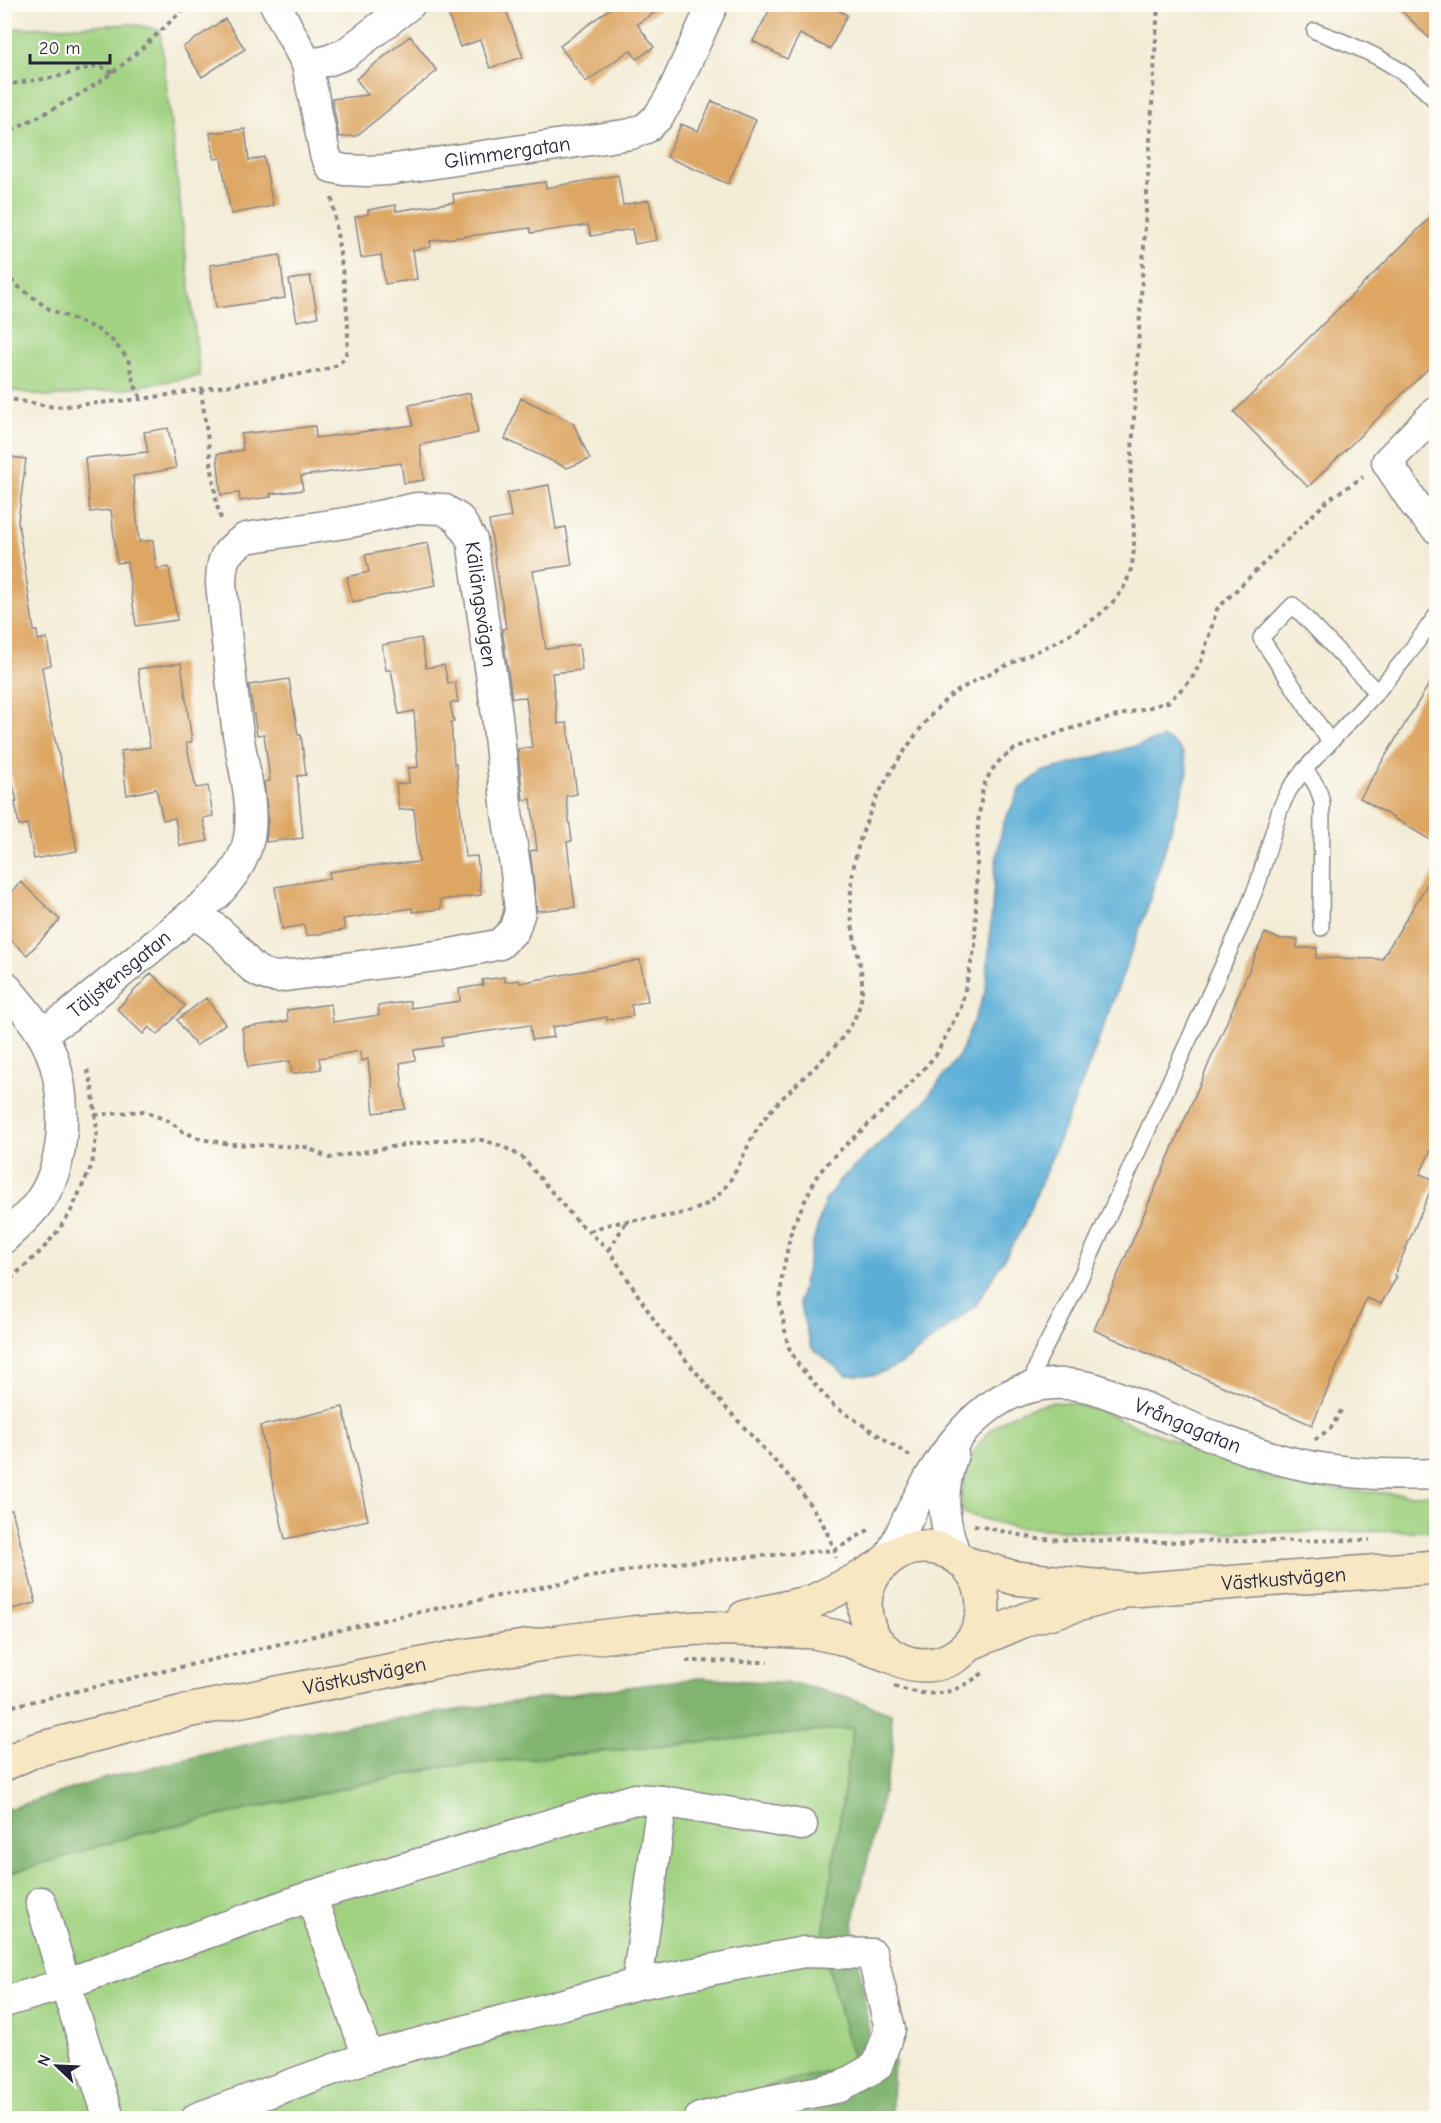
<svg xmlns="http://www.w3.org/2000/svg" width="1441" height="2123" font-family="'Comic Neue',sans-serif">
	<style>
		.green { fill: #a0d281; stroke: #617a5e; stroke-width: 1.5 }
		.forest { fill: #80b46f; stroke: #516b55; stroke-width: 1.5 }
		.water { fill: #5baed6; stroke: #3e6888; stroke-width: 1.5 }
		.building { fill: #dda663 }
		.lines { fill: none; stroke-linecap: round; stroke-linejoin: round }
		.lane-casing { stroke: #8a8788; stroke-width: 18 }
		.street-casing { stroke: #8a8788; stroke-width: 33 }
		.secondary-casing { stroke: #8a8788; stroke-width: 36 }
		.path { stroke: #8a8788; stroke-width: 4; stroke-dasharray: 4.5 4.5; stroke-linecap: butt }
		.lane { stroke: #fff; stroke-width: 15 }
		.street { stroke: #fff; stroke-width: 30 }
		.secondary { stroke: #f8e7c3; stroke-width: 33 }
		.labels { text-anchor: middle; stroke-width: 4.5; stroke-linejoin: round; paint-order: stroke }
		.street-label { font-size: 21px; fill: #22223b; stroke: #fdfcf7 }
	</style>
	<rect width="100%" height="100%" fill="#fdfcf7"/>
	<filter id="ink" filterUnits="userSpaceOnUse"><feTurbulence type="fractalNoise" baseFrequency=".0167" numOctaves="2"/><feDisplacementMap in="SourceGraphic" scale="12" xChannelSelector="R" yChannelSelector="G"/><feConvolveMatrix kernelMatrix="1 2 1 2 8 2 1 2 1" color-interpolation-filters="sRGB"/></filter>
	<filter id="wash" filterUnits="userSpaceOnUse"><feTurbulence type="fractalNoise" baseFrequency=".008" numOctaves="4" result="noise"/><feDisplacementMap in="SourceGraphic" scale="24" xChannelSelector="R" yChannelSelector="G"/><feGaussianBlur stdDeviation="1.35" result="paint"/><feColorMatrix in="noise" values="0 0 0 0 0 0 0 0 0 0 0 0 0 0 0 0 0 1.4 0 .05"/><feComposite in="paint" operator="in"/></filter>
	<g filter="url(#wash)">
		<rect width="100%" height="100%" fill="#f3ecd6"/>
		<path class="green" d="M 132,24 L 160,30 L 200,376 L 117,390 L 50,397 L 5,389 L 5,29 Z
			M 1051,1402 L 1071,1403 L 1089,1407 L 1243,1468 L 1274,1479 L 1305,1487 L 1410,1495 L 1436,1494 L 1436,1531 L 1115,1533 L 1013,1527 L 965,1514 C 958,1506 961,1497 963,1487 C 971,1436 1003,1412 1051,1402 Z
			M 853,1728 L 822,1943 L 854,2064 L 766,2087 L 770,2118 L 12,2118 L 4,2109 L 4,1875 L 146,1832 L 441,1767 Z"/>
		<path class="forest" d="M 698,1678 L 796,1684 L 845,1696 L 891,1713 L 893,1750 L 853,1923 L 870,2038 L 894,2060 L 891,2118 L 770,2118 L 765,2087 L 854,2064 L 822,1943 L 853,1728 L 440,1767 L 146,1832 L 5,1875 L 5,1810 L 103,1779 L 291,1734 L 520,1701 Z"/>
		<path class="water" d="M 1164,738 C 1181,745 1185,755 1188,772 L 1146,912 L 1084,1079 L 1022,1229 L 976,1305 L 901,1364 L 875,1375 L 846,1375 L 811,1347 L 799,1302 L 812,1246 L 825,1201 L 839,1181 L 923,1103 L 960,1054 L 986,990 L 995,868 L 1003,824 L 1021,788 L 1042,772 Z"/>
		<g id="blocks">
			<path class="building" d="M 466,4 L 504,4 L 523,57 L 490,68 L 480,40 L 460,47 L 447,11 Z
				M 616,4 L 668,4 L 637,24 L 654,47 L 637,59 L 630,50 L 586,82 L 560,46 Z
				M 773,4 L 827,4 L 847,15 L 830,49 L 800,34 L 787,59 L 753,41 Z
				M 1395,4 L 1437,4 L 1437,46 Z
				M 225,19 L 245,49 L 202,77 L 183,47 Z
				M 410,36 L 437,71 L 356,136 L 339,137 L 332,99 L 368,95 L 356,79 Z
				M 712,101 L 756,120 L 728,184 L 667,157 L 681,124 L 698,131 Z
				M 245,129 L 249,160 L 264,157 L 273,206 L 231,214 L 221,158 L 214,159 L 210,133 Z
				M 618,175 L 623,205 L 649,200 L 657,240 L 635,244 L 632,229 L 591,236 L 588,225 L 531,233 L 530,228 L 430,241 L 431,247 L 413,250 L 417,279 L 385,284 L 381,255 L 361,258 L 355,217 L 368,214 L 368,210 L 396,205 L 396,211 L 454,202 L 453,194 L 545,182 L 546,188 Z
				M 1437,211 L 1437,360 L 1308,487 L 1234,412 Z
				M 280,255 L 285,298 L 216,308 L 210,265 Z
				M 310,276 L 318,317 L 297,321 L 289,280 Z
				M 470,393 L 478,433 L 420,445 L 424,480 L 404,483 L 401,463 L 301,476 L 303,490 L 270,494 L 271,497 L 240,501 L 239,493 L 221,495 L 217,454 L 243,450 L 241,434 L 315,426 L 316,438 L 413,425 L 409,405 Z
				M 521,398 L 573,423 L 590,459 L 567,468 L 505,439 Z
				M 168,428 L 176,468 L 133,476 L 139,542 L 153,540 L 156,569 L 169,567 L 177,620 L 136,626 L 127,562 L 117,563 L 111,510 L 90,512 L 85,458 L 148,452 L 144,432 Z
				M 4,456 L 26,459 L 18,521 L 34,631 L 37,631 L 38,640 L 47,638 L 51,665 L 42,667 L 49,714 L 62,769 L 77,851 L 34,859 L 27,824 L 19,826 L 15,802 L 17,802 L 4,747 Z
				M 549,485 L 556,529 L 566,527 L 572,565 L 533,571 L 546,649 L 579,645 L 582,670 L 552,673 L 558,724 L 567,723 L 577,794 L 566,796 L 572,841 L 567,842 L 575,907 L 537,911 L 530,851 L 537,850 L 531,799 L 523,800 L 518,749 L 532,747 L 526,697 L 512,698 L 502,629 L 506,628 L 489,521 L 511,517 L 507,493 Z
				M 428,543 L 436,585 L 352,602 L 347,577 L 369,572 L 365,555 Z
				M 421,638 L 426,668 L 444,665 L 448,683 L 455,682 L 458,702 L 450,703 L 454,722 L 451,722 L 454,764 L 456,764 L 465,857 L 477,856 L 481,895 L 440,900 L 441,909 L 413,912 L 412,908 L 343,919 L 345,930 L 306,936 L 304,925 L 282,929 L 275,887 L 330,878 L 329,872 L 370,866 L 419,862 L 414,809 L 399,810 L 396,784 L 409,783 L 408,768 L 418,767 L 414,711 L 399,714 L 391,670 L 386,670 L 382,645 Z
				M 181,663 L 192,742 L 186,743 L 196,788 L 208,786 L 213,816 L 203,818 L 208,841 L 180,846 L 175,818 L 163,820 L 156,789 L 127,795 L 121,751 L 150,747 L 138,669 Z
				M 1437,671 L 1437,844 L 1360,798 Z
				M 289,679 L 298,735 L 301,735 L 306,775 L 297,776 L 303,838 L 266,842 L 268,817 L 264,782 L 270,781 L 264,734 L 257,735 L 249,685 Z
				M 1437,868 L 1437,1137 L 1420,1174 L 1435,1180 L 1394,1276 L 1397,1277 L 1381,1304 L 1367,1298 L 1312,1425 L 1094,1330 L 1265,933 L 1279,939 L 1298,939 L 1297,948 L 1317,948 L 1316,958 L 1382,959 Z
				M 21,882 L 60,920 L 27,955 L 4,934 L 4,899 Z
				M 640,960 L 648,1001 L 631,1005 L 633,1016 L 607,1020 L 607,1017 L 552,1027 L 554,1037 L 532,1040 L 530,1025 L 442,1038 L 443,1046 L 414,1050 L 415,1060 L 400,1063 L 405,1109 L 374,1113 L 368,1059 L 361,1061 L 360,1051 L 319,1058 L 321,1069 L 292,1074 L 290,1061 L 248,1067 L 242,1028 L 288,1021 L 287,1010 L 331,1004 L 333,1022 L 379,1015 L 378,1006 L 410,1001 L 411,1008 L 460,1001 L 459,989 L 483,985 L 482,980 L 504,977 L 505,982 L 519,980 L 520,983 Z
				M 151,973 L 185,1006 L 158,1035 L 149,1027 L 143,1034 L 117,1009 Z
				M 206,998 L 225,1024 L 196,1046 L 177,1020 Z
				M 343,1407 L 368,1520 L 285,1539 L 260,1426 Z
				M 12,1510 L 36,1603 L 4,1611 L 4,1511 Z"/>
		</g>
	</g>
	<g filter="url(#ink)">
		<use href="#blocks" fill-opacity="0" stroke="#8a8788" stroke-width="1.5"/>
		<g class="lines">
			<defs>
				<path id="lane" d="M 1315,31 C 1364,49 1399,63 1436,101
					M 1330,742 L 1261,638 L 1293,605 L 1377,692
					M 1304,770 C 1315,781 1319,789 1322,803 L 1321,928
					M 1030,1387 L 1039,1359 L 1073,1294 L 1242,923 L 1258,883 L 1280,809 L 1289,790 L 1304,770 L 1377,692 L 1406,657 L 1436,616"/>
				<g id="street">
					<path d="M 275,4 L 307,64 L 327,61 L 345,54 L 410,4"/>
					<path id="s1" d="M 307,64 L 325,154 L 331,167 L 345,170 L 367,171 L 388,170 L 631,134 L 646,128 L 658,117 L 670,98 L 713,4"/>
					<path d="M 1436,412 L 1387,462 L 1416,506 L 1436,528"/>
					<path d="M 4,985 C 17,1001 31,1016 41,1033 C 67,1074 69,1146 47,1189 C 37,1209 20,1223 4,1238"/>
					<path id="s2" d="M 41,1033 L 67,1017 L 217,894 C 233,876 248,856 250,830 C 253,798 243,766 238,734 C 231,684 226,633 221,583 C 222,557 224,553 246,538 L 351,522 L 417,508 L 443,509 L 459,519 L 472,540 L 497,716 L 507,813 L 516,872 L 520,912 L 514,930 L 500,944 L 487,947 L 451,954 L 278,977 C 251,975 246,959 229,941 C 219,930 207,922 195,914"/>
					<path d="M 953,1454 C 940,1492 942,1520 956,1556"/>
					<path id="s3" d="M 889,1558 C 928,1474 980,1360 1093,1388 C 1156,1409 1218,1443 1282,1460 C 1331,1473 1386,1476 1436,1474"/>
					<path d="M 311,1896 L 368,2057"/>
					<path d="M 637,1984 L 662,1801"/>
					<path d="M 4,2002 L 65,1984 L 41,1902"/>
					<path d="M 109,2118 L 65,1984 L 311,1896 L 635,1799 L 662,1801 L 802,1825"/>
					<path d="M 197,2118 L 368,2057 L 637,1984 L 804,1952 L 872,1954 L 890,2029 L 877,2066 L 840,2087 L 764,2102 L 700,2118"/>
				</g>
				<g id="secondary">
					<circle cx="924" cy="1606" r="59"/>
					<path id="s4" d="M 965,1563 L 1015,1578 L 1133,1590 L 1436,1567"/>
					<path d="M 745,1617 L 814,1601 L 862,1577 L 882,1565"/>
					<path d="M 971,1643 L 1030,1618 L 1117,1594"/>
					<path id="s5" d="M 4,1764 L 35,1750 L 187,1711 L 463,1656 L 558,1642 L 632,1633 L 699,1628 L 774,1630 L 814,1632 L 842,1638 L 891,1656"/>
				</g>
			</defs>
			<use href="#lane" class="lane-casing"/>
			<use href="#street" class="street-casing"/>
			<use href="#secondary" class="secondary-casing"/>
			<path class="path" d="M 4,85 L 56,77 L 95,66 L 106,68 L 112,73
				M 4,134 C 41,115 80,97 113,72 C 140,52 164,27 189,4
				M 4,274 L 19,287 L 49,309 L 97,329 L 113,341 L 128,359 L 133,381 L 141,399
				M 201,390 L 217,506 L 222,522
				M 4,398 L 54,407 L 142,399 L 320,371 C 329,368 339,366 344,358 C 357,337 334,225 332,195
				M 95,1115 L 143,1111 L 169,1121 L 182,1131 L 201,1139 L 230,1144 L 306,1147 L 329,1158 L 409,1144 L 456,1139 L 482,1140 L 502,1146 L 522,1157 L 574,1218 L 609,1250 L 658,1326 L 719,1400 L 795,1483 L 822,1522 L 835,1550 L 836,1558
				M 590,1231 C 625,1215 674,1222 705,1205 C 736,1188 742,1149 762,1122 C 788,1084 848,1049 860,1004 C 867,976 855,951 852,923 C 844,860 872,796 908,746 C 921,727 937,705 956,692 C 1003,660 1107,634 1128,578 C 1139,550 1132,515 1130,486 L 1158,4
				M 609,1250 L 626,1222
				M 4,1285 L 42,1250 L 57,1232 L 70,1213 L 92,1165 L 97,1131 L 92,1085 L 87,1069
				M 1315,1440 L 1331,1428 L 1343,1407
				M 910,1456 L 834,1406 L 799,1366 L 788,1346 L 780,1304 L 782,1276 L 792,1227 L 818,1174 L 835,1155 L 899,1096 L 936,1055 L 961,1007 L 975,946 L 978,822 L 983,787 L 991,771 L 1001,759 L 1015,749 L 1066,730 L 1168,702 L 1191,680 L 1201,662 L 1217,609 L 1329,499 L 1363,477
				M 974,1525 L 1038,1539 L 1154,1542 L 1370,1540
				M 686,1661 L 768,1662
				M 894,1686 C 931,1699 953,1696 984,1672
				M 4,1708 L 396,1617 L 590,1577 L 676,1563 L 835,1550 L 870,1529"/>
			<use href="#lane" class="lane"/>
			<use href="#street" class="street"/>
			<use href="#secondary" class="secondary"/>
		</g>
	</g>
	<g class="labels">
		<g class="street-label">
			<text dy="7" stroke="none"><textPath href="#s1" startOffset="284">Glimmergatan</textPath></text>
			<text dy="7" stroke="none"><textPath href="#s2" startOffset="910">Källängsvägen</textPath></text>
			<text dy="7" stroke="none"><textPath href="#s2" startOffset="98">Täljstensgatan</textPath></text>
			<text dy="7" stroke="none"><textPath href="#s3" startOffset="394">Vrångagatan</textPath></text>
			<text dy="7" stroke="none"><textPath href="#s4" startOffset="322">Västkustvägen</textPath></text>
			<text dy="7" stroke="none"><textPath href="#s5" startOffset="372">Västkustvägen</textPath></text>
		</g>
	</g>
	<rect width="1441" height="2123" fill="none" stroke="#fdfcf7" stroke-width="24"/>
	<g transform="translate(57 2066) rotate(293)" stroke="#fdfcf7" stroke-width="4.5" paint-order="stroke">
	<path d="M0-4.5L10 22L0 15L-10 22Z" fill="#22223b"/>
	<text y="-9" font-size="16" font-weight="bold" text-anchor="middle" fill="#22223b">N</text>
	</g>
	<path d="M30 54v9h80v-9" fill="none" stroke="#22223b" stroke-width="3"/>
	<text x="39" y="54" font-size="18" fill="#22223b" stroke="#fdfcf7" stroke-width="4.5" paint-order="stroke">20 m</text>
</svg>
